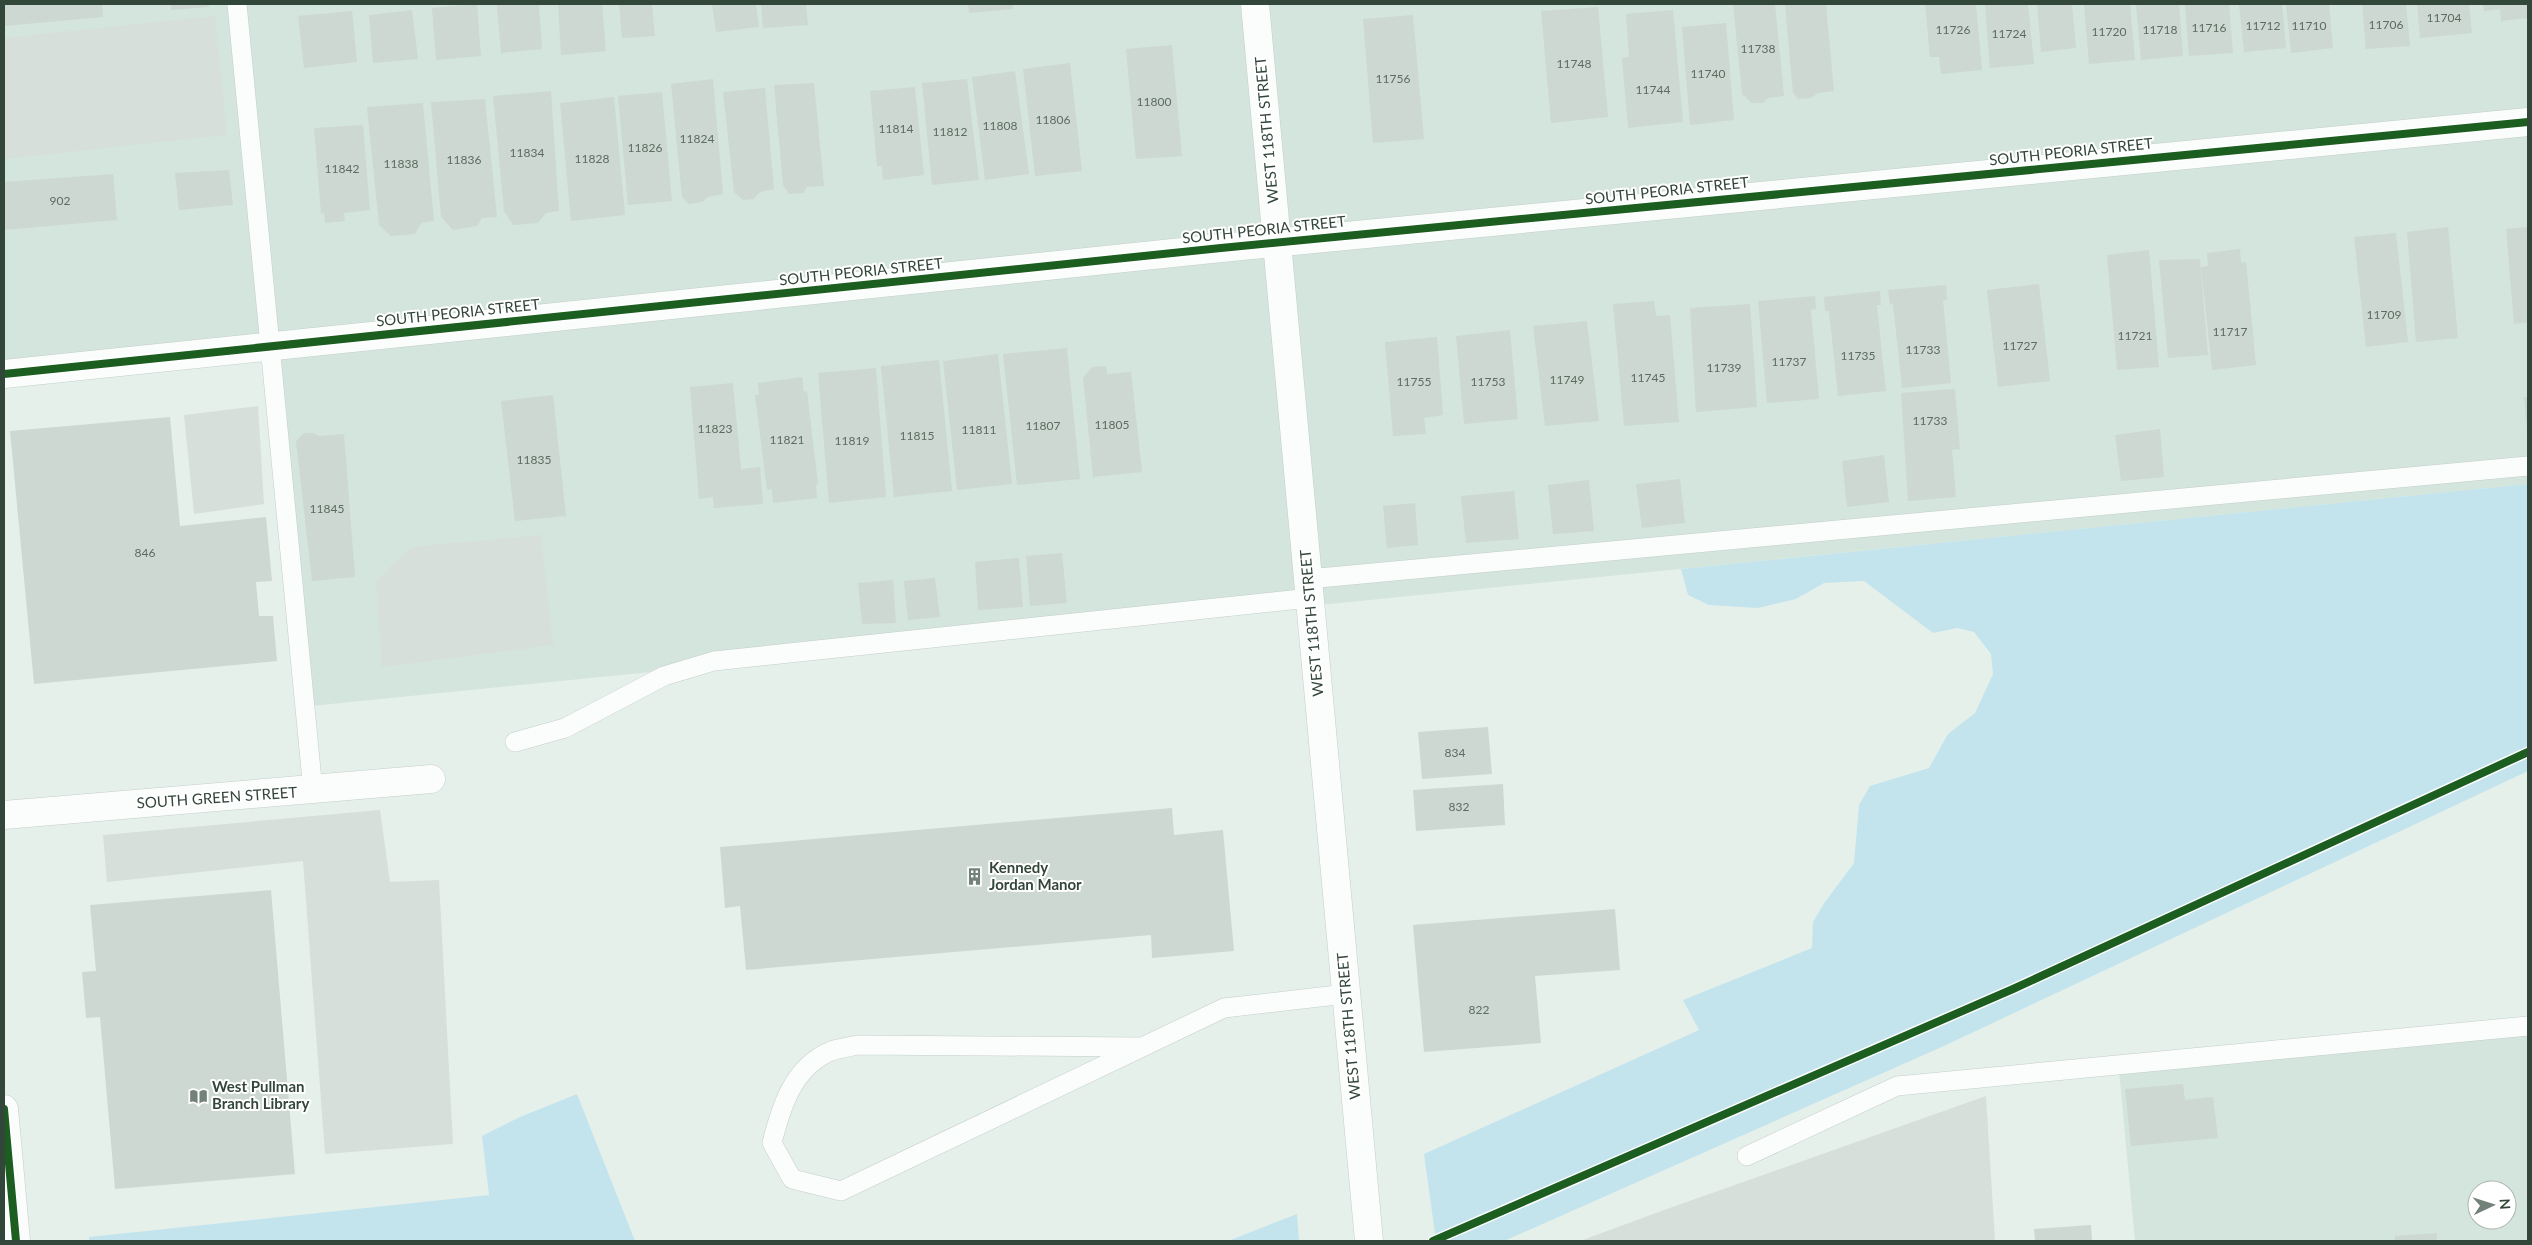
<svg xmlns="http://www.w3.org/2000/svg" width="2532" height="1245" font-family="Lato,sans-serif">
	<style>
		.residential { fill: #d3e5dc; fill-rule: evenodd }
		.green { fill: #c3e4ec }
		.parking { fill: #d6dfda }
		.building { fill: #cdd8d2 }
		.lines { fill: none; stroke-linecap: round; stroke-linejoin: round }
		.service-casing { stroke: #c4cec9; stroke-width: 20 }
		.minor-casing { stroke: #c4cec9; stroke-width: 29 }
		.tertiary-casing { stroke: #c4cec9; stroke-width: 29 }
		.service { stroke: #fbfdfc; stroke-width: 19 }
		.minor { stroke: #fbfdfc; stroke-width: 28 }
		.tertiary { stroke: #fbfdfc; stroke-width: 28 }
		.cycleway-casing { stroke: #fff; stroke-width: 11 }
		.cycleway { stroke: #1b5e20; stroke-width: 8 }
		.labels { text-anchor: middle; stroke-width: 4; stroke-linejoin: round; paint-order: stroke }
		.number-label { font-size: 12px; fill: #5b6c62 }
		.street-label { font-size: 15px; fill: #33463a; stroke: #fff }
		.poi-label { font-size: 15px; font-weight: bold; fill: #33463a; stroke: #fff; text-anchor: start }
	</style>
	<rect width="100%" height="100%" fill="#e6f0eb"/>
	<path class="residential" d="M 4,4 L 2528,4 L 2528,484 L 301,707 L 264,338 L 4,363 Z
		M 2528,1034 L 2528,1241 L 2135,1241 L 2119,1071 ZM 2477,1190 L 2507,1190 L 2507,1220 L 2477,1220 Z"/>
	<path class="green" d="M 2528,484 L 2528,771 L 1944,1046 L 1504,1241 L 1436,1241 L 1424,1154 L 1699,1030 L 1683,1000 L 1812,948 L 1813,922 L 1825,902 L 1854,863 L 1859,805 L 1870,786 L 1929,768 L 1948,734 L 1975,713 L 1993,674 L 1991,654 L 1974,632 L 1957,628 L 1933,633 L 1864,581 L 1824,583 L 1796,599 L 1758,608 L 1709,605 L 1688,595 L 1681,569 Z
		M 577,1094 L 635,1241 L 89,1241 L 89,1237 L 489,1195 L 482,1136 L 520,1117 Z
		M 1297,1214 L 1299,1241 L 1228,1241 Z"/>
	<path class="parking" d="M 215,16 L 227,135 L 4,159 L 4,38 Z
		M 258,406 L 264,504 L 194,514 L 184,415 Z
		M 541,535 L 553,645 L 382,667 L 376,581 L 411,547 Z
		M 380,810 L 390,882 L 439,880 L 453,1144 L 325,1154 L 303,861 L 107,882 L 103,835 Z
		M 1986,1096 L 1995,1241 L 1580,1241 L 1664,1210 Z"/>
	<path class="building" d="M 4,4 L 102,4 L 103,17 L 4,26 Z
		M 171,4 L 209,4 L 209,7 L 171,10 Z
		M 477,4 L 481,56 L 436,60 L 432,8 Z
		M 539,4 L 542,49 L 501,53 L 497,5 Z
		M 558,4 L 602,4 L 606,51 L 561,55 Z
		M 619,4 L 652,4 L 655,36 L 622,38 Z
		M 712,4 L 756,4 L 759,27 L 716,32 Z
		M 761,4 L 806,4 L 808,25 L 763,28 Z
		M 968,4 L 1013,4 L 1013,9 L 969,13 Z
		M 1733,4 L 1775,4 L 1784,96 L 1768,98 L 1763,103 L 1752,103 L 1742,94 Z
		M 1785,4 L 1826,4 L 1834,91 L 1818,93 L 1811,98 L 1798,99 L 1793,93 Z
		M 1925,4 L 1976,4 L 1982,70 L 1941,74 L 1939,57 L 1930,57 Z
		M 1985,4 L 2028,4 L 2034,64 L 1990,68 Z
		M 2037,4 L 2072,4 L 2076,48 L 2041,52 Z
		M 2084,4 L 2130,4 L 2135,60 L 2089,64 Z
		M 2136,4 L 2179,4 L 2183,56 L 2141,60 Z
		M 2185,4 L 2229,4 L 2233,53 L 2189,56 Z
		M 2239,4 L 2282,4 L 2286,48 L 2244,52 Z
		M 2286,4 L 2329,4 L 2333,48 L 2291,53 Z
		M 2362,4 L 2406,4 L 2410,46 L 2366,49 Z
		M 2417,4 L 2469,4 L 2472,33 L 2420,38 Z
		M 2483,4 L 2528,4 L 2528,18 L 2501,21 L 2500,9 L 2484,11 Z
		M 1598,7 L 1608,117 L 1551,123 L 1541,11 Z
		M 412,10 L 418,59 L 373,63 L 369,15 Z
		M 1673,10 L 1683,122 L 1628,128 L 1622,58 L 1629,57 L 1626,14 Z
		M 352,11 L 357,62 L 304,68 L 298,16 Z
		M 1413,15 L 1424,139 L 1373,143 L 1363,19 Z
		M 1726,23 L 1734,120 L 1690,125 L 1682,27 Z
		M 1172,45 L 1182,156 L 1136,159 L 1126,49 Z
		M 1070,63 L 1082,171 L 1035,176 L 1023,69 Z
		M 1015,71 L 1029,174 L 985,180 L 972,77 Z
		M 713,79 L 723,194 L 708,197 L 702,202 L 689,204 L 682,197 L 671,84 Z
		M 967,79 L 979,180 L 932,185 L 922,83 Z
		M 814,83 L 824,186 L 807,187 L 803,193 L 789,194 L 783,185 L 774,85 Z
		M 915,87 L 924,175 L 883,180 L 882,166 L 877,166 L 870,91 Z
		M 765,88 L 774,189 L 760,192 L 754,199 L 743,200 L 734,192 L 723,92 Z
		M 551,91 L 559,211 L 546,213 L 538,223 L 513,225 L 504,211 L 493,96 Z
		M 662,92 L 672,201 L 628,205 L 618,96 Z
		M 614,97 L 625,215 L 571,221 L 560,103 Z
		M 485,99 L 497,217 L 482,218 L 477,226 L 453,230 L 441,217 L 431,102 Z
		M 423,103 L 434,221 L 421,223 L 415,234 L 391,236 L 379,225 L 367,107 Z
		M 363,125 L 370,210 L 344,213 L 345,221 L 325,223 L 324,213 L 321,213 L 314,128 Z
		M 229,170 L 233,205 L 179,210 L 175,173 Z
		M 113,174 L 117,220 L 4,230 L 4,182 Z
		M 2448,227 L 2458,338 L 2416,342 L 2407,232 Z
		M 2528,227 L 2528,322 L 2514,324 L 2506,229 Z
		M 2396,233 L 2408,342 L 2366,347 L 2354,237 Z
		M 2240,249 L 2241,263 L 2246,262 L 2256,365 L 2212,370 L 2201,267 L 2208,266 L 2207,253 Z
		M 2149,250 L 2159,367 L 2117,370 L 2107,255 Z
		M 2200,259 L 2208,355 L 2168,358 L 2159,260 Z
		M 2039,284 L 2050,381 L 1998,387 L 1987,290 Z
		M 1946,285 L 1947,300 L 1943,300 L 1951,383 L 1902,388 L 1893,304 L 1890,304 L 1888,290 Z
		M 1880,291 L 1881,305 L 1877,305 L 1886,391 L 1838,396 L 1829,311 L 1825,311 L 1824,297 Z
		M 1815,296 L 1816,309 L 1811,310 L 1819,399 L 1767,403 L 1758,301 Z
		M 1654,301 L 1656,316 L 1670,315 L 1679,422 L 1624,426 L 1613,304 Z
		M 1750,304 L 1757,407 L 1696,412 L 1690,308 Z
		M 1587,321 L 1599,421 L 1545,426 L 1533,326 Z
		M 1510,330 L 1518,419 L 1464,424 L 1456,336 Z
		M 1437,337 L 1443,415 L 1424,418 L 1426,434 L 1393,436 L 1385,342 Z
		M 1067,348 L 1080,479 L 1017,485 L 1003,354 Z
		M 998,354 L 1012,484 L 957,490 L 943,361 Z
		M 939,360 L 952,491 L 894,497 L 881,366 Z
		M 1106,366 L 1107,374 L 1131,372 L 1142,472 L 1093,477 L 1083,378 L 1092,367 Z
		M 876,368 L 886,497 L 829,503 L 818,373 Z
		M 802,377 L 804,392 L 807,391 L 818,484 L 816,485 L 817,498 L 773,503 L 772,489 L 767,490 L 755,395 L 759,395 L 758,383 Z
		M 733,383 L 741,469 L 760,467 L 763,504 L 714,508 L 713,497 L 699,499 L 690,387 Z
		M 1955,389 L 1960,449 L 1952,450 L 1956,497 L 1908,501 L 1901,393 Z
		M 553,395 L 566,516 L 515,521 L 501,401 Z
		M 2524,397 L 2528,397 L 2528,428 L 2527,428 Z
		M 170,417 L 180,526 L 266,517 L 272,581 L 256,582 L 259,616 L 273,616 L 277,661 L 34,684 L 10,431 Z
		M 2160,429 L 2164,477 L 2121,481 L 2115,435 Z
		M 304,433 L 314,433 L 319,436 L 344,434 L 355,577 L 312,581 L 296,441 Z
		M 1884,455 L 1889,502 L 1847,507 L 1842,461 Z
		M 1680,479 L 1685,523 L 1642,528 L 1636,484 Z
		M 1589,480 L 1594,531 L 1553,534 L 1548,485 Z
		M 1514,491 L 1519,539 L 1466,543 L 1461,496 Z
		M 1415,503 L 1418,545 L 1387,548 L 1383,506 Z
		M 1062,553 L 1067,603 L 1030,606 L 1026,556 Z
		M 1019,558 L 1023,607 L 978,610 L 975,562 Z
		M 935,578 L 940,617 L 908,620 L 904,581 Z
		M 893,580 L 896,623 L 862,624 L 858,583 Z
		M 1488,727 L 1492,774 L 1422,779 L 1418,732 Z
		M 1503,784 L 1505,825 L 1416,831 L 1413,790 Z
		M 1172,808 L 1174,835 L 1223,830 L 1234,951 L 1152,958 L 1151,935 L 746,970 L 740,906 L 725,908 L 720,847 Z
		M 271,890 L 295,1174 L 115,1189 L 100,1017 L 86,1018 L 82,972 L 96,971 L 90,905 Z
		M 1615,909 L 1620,970 L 1535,976 L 1541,1043 L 1424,1052 L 1413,925 Z
		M 2183,1084 L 2185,1100 L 2213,1097 L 2218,1138 L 2131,1146 L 2125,1089 Z
		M 2091,1225 L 2092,1241 L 2035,1241 L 2034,1229 Z
		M 2437,1233 L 2437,1241 L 2395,1241 L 2395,1236 Z"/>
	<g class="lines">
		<defs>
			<path id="service" d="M 237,4 L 313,791
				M 1308,579 L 2528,466
				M 515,742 L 565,728 L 664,676 L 714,661 L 1310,598
				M 1141,1047 L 858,1045 C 849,1047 839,1048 831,1051 C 793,1067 781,1107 772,1143 L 792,1179 L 841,1191 L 1224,1008 L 1346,994
				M 1747,1156 L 1897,1086 L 2528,1026"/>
			<path id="minor" d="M 1255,4 L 1369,1241
				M 4,374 L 1221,248 L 2528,122
				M 4,815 L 431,779"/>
			<path id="tertiary" d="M 4,1109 L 16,1241"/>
		</defs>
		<use href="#service" class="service-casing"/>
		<use href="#minor" class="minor-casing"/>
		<use href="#tertiary" class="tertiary-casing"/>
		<use href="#service" class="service"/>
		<use href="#minor" class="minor"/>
		<use href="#tertiary" class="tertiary"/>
		<defs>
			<path id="cycleway" d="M 4,374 L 1221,248 L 2528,122
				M 4,1109 L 16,1241
				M 1433,1241 L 2013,989 L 2528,752"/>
		</defs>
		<use href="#cycleway" class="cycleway-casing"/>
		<use href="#cycleway" class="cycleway"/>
	</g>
	<defs>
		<symbol id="building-bare" viewBox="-9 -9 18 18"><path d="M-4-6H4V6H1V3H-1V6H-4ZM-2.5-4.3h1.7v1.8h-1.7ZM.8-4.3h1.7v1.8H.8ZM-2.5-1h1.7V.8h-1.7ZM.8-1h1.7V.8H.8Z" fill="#728278" stroke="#fff" stroke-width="2.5" paint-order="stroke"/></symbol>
		<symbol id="library-bare" viewBox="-9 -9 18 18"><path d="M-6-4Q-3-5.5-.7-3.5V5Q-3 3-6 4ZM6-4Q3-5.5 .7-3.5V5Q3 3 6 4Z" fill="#728278" stroke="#fff" stroke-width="2.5" paint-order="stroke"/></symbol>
	</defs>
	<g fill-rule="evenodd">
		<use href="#building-bare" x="962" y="864" width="25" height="25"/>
		<use href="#library-bare" x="186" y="1084" width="25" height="25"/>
	</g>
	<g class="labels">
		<g class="number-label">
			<text x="2444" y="22">11704</text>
			<text x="2386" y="29">11706</text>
			<text x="2263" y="30">11712</text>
			<text x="2309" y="30">11710</text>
			<text x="2209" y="32">11716</text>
			<text x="1953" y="34">11726</text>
			<text x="2160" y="34">11718</text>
			<text x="2109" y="36">11720</text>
			<text x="2009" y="38">11724</text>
			<text x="1758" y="53">11738</text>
			<text x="1574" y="68">11748</text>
			<text x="1708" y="78">11740</text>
			<text x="1393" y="83">11756</text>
			<text x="1653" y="94">11744</text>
			<text x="1154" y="106">11800</text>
			<text x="1053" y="124">11806</text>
			<text x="1000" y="130">11808</text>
			<text x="896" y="133">11814</text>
			<text x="950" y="136">11812</text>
			<text x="697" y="143">11824</text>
			<text x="645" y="152">11826</text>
			<text x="527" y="157">11834</text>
			<text x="592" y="163">11828</text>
			<text x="464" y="164">11836</text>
			<text x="401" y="168">11838</text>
			<text x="342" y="173">11842</text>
			<text x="60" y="205">902</text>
			<text x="2384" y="319">11709</text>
			<text x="2230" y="336">11717</text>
			<text x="2135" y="340">11721</text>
			<text x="2020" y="350">11727</text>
			<text x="1923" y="354">11733</text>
			<text x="1858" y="360">11735</text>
			<text x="1789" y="366">11737</text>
			<text x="1724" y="372">11739</text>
			<text x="1648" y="382">11745</text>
			<text x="1567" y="384">11749</text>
			<text x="1414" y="386">11755</text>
			<text x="1488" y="386">11753</text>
			<text x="1930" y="425">11733</text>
			<text x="1112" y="429">11805</text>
			<text x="1043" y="430">11807</text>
			<text x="715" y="433">11823</text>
			<text x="979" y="434">11811</text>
			<text x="917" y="440">11815</text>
			<text x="787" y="444">11821</text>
			<text x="852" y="445">11819</text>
			<text x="534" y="464">11835</text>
			<text x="327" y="513">11845</text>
			<text x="145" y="557">846</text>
			<text x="1455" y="757">834</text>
			<text x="1459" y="811">832</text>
			<text x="1479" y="1014">822</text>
		</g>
		<g class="street-label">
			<text transform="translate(1267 130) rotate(-95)" y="5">WEST 118TH STREET</text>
			<text transform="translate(2071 152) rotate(-6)" y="5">SOUTH PEORIA STREET</text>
			<text transform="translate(1667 191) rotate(-6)" y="5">SOUTH PEORIA STREET</text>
			<text transform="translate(1264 230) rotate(-6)" y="5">SOUTH PEORIA STREET</text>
			<text transform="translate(861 272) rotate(-6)" y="5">SOUTH PEORIA STREET</text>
			<text transform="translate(458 313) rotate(-6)" y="5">SOUTH PEORIA STREET</text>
			<text transform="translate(1312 623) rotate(-95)" y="5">WEST 118TH STREET</text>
			<text transform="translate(217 798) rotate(-4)" y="5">SOUTH GREEN STREET</text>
			<text transform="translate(1349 1026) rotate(-95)" y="5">WEST 118TH STREET</text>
		</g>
		<g class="poi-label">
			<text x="989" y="873">Kennedy<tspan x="989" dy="17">Jordan Manor</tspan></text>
			<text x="212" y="1092">West Pullman<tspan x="212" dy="17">Branch Library</tspan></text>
		</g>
	</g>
	<rect width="2532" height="1245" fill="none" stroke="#33463a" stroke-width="10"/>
	<g transform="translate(2492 1205) rotate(86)"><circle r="24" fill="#ffffff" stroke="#adb5b0"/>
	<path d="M0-4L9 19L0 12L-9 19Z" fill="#728278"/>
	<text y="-8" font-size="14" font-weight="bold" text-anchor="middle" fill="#33463a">N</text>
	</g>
</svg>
